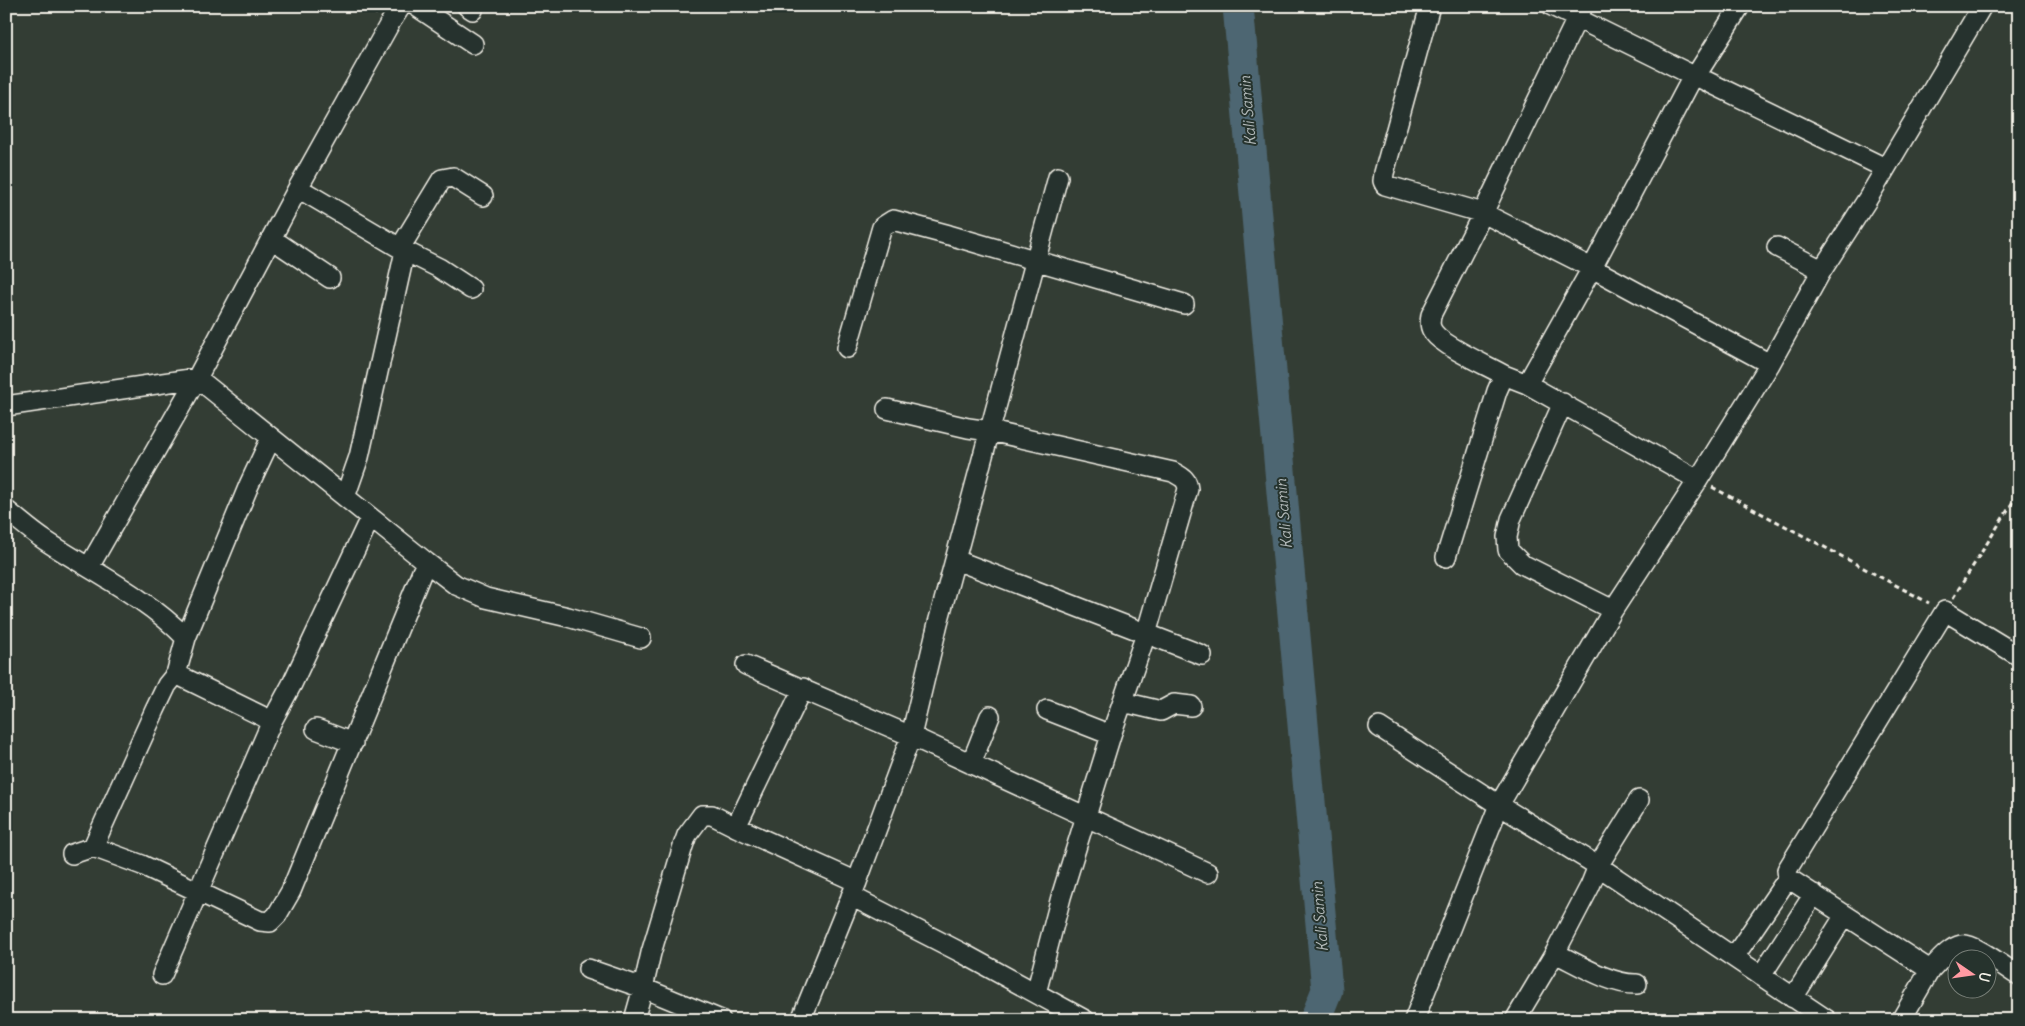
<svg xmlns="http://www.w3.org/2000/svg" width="2025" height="1026" font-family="Delius,sans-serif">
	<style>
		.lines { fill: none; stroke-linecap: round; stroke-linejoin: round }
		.river { stroke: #4e6672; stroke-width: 31 }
		.street-casing { stroke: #f4f1e8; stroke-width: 22 }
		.path { stroke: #f4f1e8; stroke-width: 3; stroke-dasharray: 5 4; stroke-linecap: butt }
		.street { stroke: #26332d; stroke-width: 19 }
		.labels { text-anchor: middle; stroke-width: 4; stroke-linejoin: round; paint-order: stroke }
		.water-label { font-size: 15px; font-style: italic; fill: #b2b9b9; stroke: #26332d }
	</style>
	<rect width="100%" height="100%" fill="#333d34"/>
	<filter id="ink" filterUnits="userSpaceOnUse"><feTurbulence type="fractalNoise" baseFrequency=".02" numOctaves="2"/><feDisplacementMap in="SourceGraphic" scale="10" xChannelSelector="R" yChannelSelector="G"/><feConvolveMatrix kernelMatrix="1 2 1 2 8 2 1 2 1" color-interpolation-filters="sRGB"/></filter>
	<g filter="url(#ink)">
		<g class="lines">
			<path class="river" d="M 1238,6 L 1327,990 L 1315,1020"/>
			<defs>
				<path id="street" d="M 416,6 L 473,44
					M 467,6 L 473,10
					M 1430,6 L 1384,173 L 1383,181 L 1385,185 L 1483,213 L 1592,268 L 1770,364
					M 1552,6 L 1688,73
					M 1700,69 L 1740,6
					M 1702,79 L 1885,168
					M 298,188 L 405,251 L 439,268 L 471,289
					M 272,239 L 330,278
					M 1777,247 L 1822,270
					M 400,248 L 442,179 L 453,177 L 483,196
					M 847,348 L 882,227 L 893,220 L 949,235 L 1184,304
					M 1504,375 C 1488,366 1443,346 1434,333 C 1429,327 1430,322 1431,315 L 1483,213 L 1583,6
					M 1527,384 L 1698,480
					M 1563,403 L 1511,519 L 1507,537 L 1508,550 L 1522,564 L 1613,610
					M 6,406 L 197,378 L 426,562 L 291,891 L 277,915 L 270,922 L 260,921 L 142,865 L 93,847
					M 887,409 L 968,428 L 990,431 L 1173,472 C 1182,477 1187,479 1188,489 L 1146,634 L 1111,735 L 1061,897 L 1036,993
					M 345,497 L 359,457 L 405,251
					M 6,510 C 19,520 32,532 46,541 C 93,572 146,597 186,638
					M 1446,557 L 1497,391 L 1504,375 L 1527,384 L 1592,268 L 1690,82
					M 956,560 L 1202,655
					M 426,562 L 456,585 L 486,598 L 568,617 L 641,638
					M 89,567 L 197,378 L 298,188 L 390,23 L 401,6
					M 746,665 L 911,736 L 1208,873
					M 176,674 L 272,721 L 292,684 L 370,518
					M 1123,702 L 1161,711 L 1174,704 L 1191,706
					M 1047,710 L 1111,735
					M 1379,727 L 1499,805 L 1598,866 L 1827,1020
					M 316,729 L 353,743
					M 971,764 L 990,716
					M 736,827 L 803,688
					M 72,854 L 93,847 L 155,710 L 167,685 L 176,674 L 186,638 L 249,485 L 271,438
					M 851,896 L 964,954 L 1085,1020
					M 1555,953 C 1578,964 1611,985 1637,984
					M 1734,957 L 1788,878
					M 588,969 L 643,988 L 721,1020
					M 1930,970 C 1938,962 1950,947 1961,945 C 1973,942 2007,969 2019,976
					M 162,975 L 272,721
					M 1761,976 L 1814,894
					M 1793,998 L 1845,915
					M 634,1020 L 643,988 L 651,953 L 683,846 L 687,835 L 702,815 L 712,815 L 736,827 L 857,882
					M 801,1020 L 857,882 L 911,736 L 938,623 L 1058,177
					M 1414,1020 L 1499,805 L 1613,610 L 1698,480 L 1770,364 L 1822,270 L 1867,200 L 1982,6
					M 1515,1020 L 1555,953 L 1590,886 L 1598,866 L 1639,800
					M 1901,1020 L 1930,970 L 1788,878 L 1787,870 L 1945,611 L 2019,656"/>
			</defs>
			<use href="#street" class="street-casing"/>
			<path class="path" d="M 366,6 L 377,14
				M 1712,487 L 1929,603
				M 1953,598 L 2019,492"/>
			<use href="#street" class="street"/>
		</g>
	</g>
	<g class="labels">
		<g class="water-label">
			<text transform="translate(1248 111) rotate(-95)" y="5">Kali Samin</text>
			<text transform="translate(1284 514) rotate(-95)" y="5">Kali Samin</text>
			<text transform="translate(1320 917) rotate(-95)" y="5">Kali Samin</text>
		</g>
	</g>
	<rect width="2025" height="1026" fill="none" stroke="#26332d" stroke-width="25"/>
	<rect x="12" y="12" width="2000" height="1001" fill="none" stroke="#f4f1e8" stroke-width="2" filter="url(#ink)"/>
	<g transform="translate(1972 974) rotate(103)"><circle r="24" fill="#26332d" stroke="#787f78"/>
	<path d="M0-4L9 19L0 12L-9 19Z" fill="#ff9aa2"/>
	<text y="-8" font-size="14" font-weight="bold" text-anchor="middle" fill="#f4f1e8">U</text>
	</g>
</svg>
